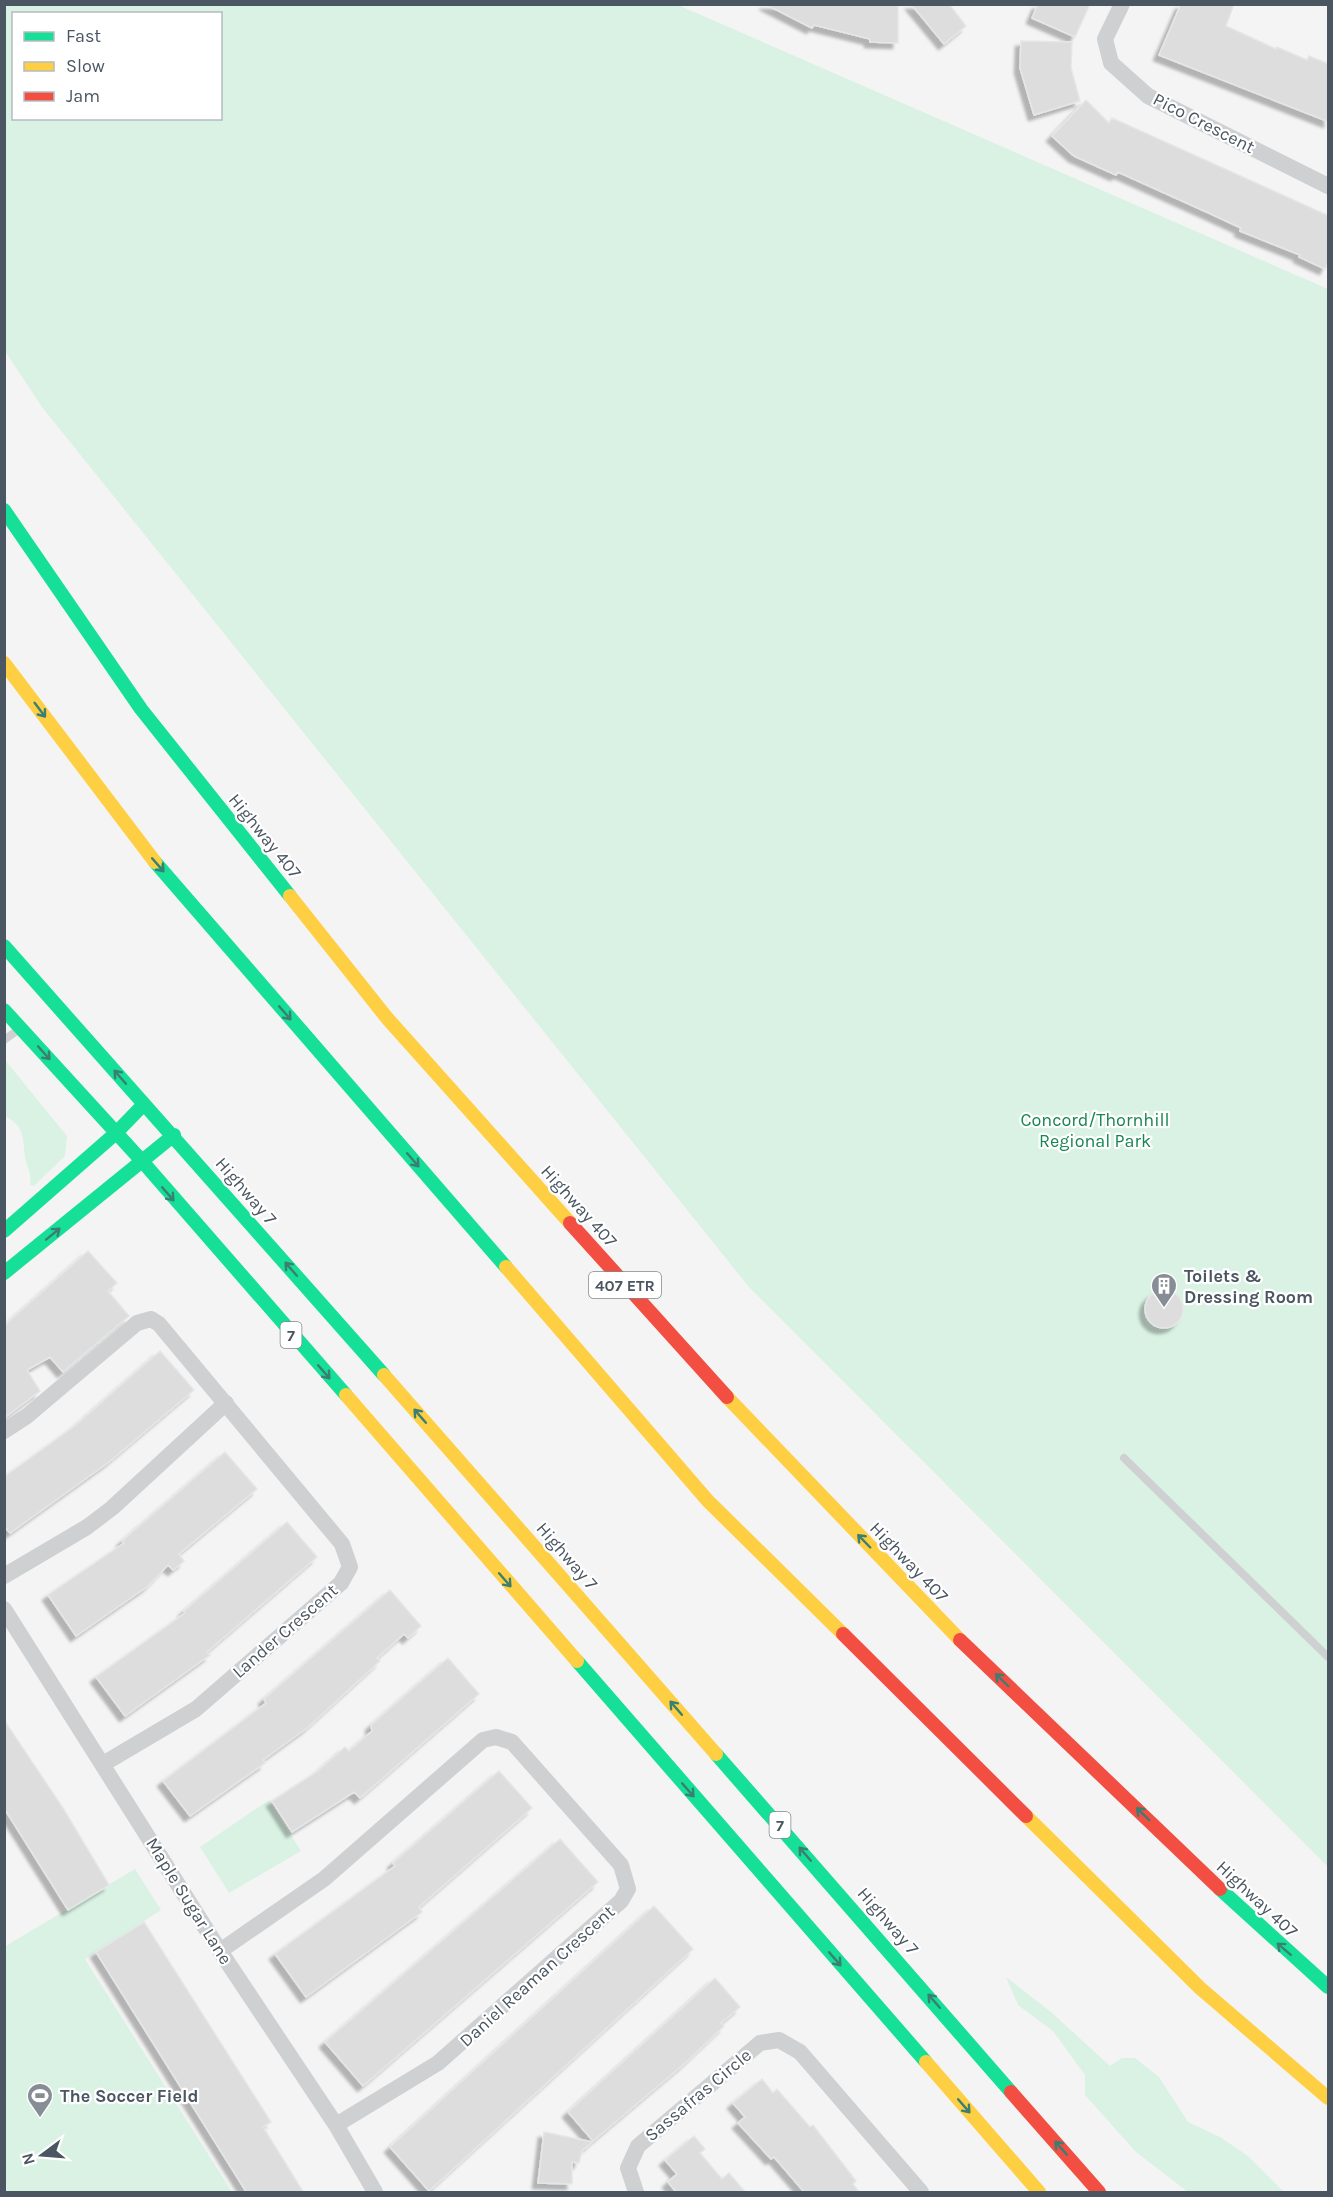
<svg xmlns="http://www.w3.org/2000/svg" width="1333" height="2197" font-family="Karla,sans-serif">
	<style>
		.green { fill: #d9f2e3; fill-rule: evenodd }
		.building { fill: #ddddde; stroke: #e5e6e7; stroke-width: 1.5; filter: url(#shadow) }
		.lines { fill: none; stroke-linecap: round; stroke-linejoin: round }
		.lane { stroke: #ced0d2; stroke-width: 8 }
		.street { stroke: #ced0d2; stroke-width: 16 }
		.fast { stroke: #16e098; stroke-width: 14 }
		.slow { stroke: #ffcf43; stroke-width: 14 }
		.jam { stroke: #f24e42; stroke-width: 14 }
		.oneway { stroke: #3a7f72 }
		.labels { text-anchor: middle; stroke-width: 4.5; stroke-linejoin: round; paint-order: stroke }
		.shield { fill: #fff; stroke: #808990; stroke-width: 1.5 }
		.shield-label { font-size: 16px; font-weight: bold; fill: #4a5661 }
		.street-label { font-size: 18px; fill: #4a5661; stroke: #fff }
		.park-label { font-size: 18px; fill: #17864f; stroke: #fff }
		.poi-label { font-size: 18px; font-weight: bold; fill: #4a5661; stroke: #fff; text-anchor: start }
	</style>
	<defs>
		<filter id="shadow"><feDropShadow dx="-5.5" dy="5.5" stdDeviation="1.5" flood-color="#0004"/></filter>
	</defs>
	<rect width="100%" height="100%" fill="#f4f4f4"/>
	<path class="green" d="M 4,5 L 678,5 L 1328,289 L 1328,1867 L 749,1287 L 42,407 L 5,351 ZM 14,14 L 220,14 L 220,118 L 14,118 Z
		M 5,1060 L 67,1136 L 65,1156 L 34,1186 L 30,1185 C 32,1174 27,1167 25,1157 C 23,1137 24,1126 5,1116 Z
		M 269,1800 L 301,1851 L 229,1893 L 200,1847 Z
		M 135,1869 L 161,1910 L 85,1959 L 232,2192 L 5,2192 L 4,1947 Z
		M 1006,1977 L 1051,2012 L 1110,2066 L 1122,2058 L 1135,2058 L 1159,2077 L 1188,2122 L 1220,2137 L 1248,2156 L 1284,2192 L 1188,2192 L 1136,2152 L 1085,2095 L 1085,2075 L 1053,2031 L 1018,2005 Z"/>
	<path class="building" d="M 765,4 L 898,4 L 898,43 L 870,42 L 870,39 L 814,25 L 812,28 Z
		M 911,4 L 949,4 L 966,26 L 944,44 Z
		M 1038,4 L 1090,4 L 1075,37 L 1032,18 Z
		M 1181,4 L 1234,4 L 1226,26 L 1276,49 L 1277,47 L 1307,60 L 1309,56 L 1329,64 L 1329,122 L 1159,55 Z
		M 1021,41 L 1072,42 L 1071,68 L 1080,101 L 1034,115 L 1020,68 Z
		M 1086,100 L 1109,123 L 1112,118 L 1329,216 L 1329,261 L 1325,269 L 1299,257 L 1300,255 L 1240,231 L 1241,228 L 1211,214 L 1118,172 L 1116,175 L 1074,156 L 1052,136 Z
		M 88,1251 L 117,1283 L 108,1291 L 129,1316 L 63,1372 L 50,1357 L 27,1370 L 40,1391 L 4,1418 L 4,1326 Z
		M1145 1309a19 19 0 1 1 38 0a19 19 0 1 1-38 0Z
		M 160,1351 L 194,1390 L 109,1462 L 10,1533 L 4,1526 L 4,1477 L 76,1425 Z
		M 225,1452 L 257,1489 L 179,1554 L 184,1561 L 173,1570 L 168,1565 L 148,1586 L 76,1636 L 48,1595 L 124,1543 L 122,1541 Z
		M 287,1522 L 317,1557 L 207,1652 L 210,1655 L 125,1716 L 96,1677 L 185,1613 L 184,1611 Z
		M 390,1590 L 421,1626 L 408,1638 L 404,1634 L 377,1658 L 380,1661 L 307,1728 L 263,1760 L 265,1763 L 190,1816 L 163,1781 L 266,1703 L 264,1699 Z
		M 448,1658 L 479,1694 L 360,1798 L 354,1792 L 292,1832 L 272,1801 L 318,1771 L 345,1747 L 349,1751 L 372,1731 L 371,1725 Z
		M 4,1720 L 63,1808 L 109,1885 L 68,1910 L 4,1808 Z
		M 499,1771 L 532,1808 L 419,1907 L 422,1912 L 306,1997 L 275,1954 L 395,1866 L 393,1863 Z
		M 560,1839 L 598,1882 L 363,2086 L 325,2042 Z
		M 654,1906 L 693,1949 L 429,2191 L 390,2147 Z
		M 144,1922 L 271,2122 L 263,2127 L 304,2193 L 247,2193 L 96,1952 Z
		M 715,1978 L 740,2007 L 721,2023 L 724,2026 L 684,2064 L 593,2141 L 568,2112 Z
		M 762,2079 L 773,2093 L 777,2089 L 810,2127 L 813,2125 L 856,2181 L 853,2184 L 860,2193 L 805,2193 L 774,2157 L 771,2159 L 738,2123 L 745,2117 L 733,2103 Z
		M 544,2132 L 592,2142 L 582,2151 L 579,2163 L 572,2162 L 572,2184 L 538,2183 Z
		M 694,2136 L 705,2149 L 700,2153 L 722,2179 L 729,2173 L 746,2193 L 677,2193 L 668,2182 L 677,2174 L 665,2160 Z"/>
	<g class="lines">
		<path class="lane" d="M 4,1040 L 18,1030
			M 1124,1458 L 1328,1657"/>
		<path class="street" d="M 1122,4 L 1105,39 L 1111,63 L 1148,96 L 1328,186
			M 4,1431 L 27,1416 L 137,1323 L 151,1319 L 159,1324 L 342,1544 L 350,1567 L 341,1583 L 196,1709 L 103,1764
			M 4,1576 L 87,1527 L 112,1508 L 226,1403
			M 4,1609 L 220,1951 L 336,2125 L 375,2192
			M 220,1951 L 324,1879 L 483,1740 L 496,1737 L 512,1742 L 621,1865 L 628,1889 L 621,1901 L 438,2063 L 336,2125
			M 636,2192 L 628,2168 L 638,2146 L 760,2043 L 779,2040 L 800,2052 L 921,2192"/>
		<path class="fast" d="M 4,510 L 141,709 L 290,896
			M 155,862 L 506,1267
			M 4,946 L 384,1375
			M 4,1010 L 142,1161 L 346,1395
			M 4,1231 L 116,1133 L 144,1104
			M 4,1273 L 174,1135
			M 577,1661 L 926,2062
			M 716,1754 L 1011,2092
			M 1220,1889 L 1328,1987"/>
		<path class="slow" d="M 4,663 L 155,862
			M 290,896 L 387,1018 L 570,1223
			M 506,1267 L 708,1501 L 843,1634
			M 384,1375 L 716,1754
			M 346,1395 L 577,1661
			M 727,1397 L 960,1640
			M 1026,1816 L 1200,1988 L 1328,2098
			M 926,2062 L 1039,2192"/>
		<path class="jam" d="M 570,1223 L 727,1397
			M 843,1634 L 1026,1816
			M 960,1640 L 1220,1889
			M 1011,2092 L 1099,2192"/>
	</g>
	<defs><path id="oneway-shaft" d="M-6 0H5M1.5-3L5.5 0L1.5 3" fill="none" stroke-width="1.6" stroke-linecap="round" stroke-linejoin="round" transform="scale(1.5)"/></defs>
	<g class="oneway">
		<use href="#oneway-shaft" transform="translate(40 710) rotate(53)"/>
		<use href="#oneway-shaft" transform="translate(158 865) rotate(49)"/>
		<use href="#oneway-shaft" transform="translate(285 1013) rotate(49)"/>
		<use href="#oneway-shaft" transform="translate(44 1053) rotate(48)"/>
		<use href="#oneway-shaft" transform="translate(120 1077) rotate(-131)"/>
		<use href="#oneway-shaft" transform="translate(413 1160) rotate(49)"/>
		<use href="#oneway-shaft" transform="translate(168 1194) rotate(49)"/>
		<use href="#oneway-shaft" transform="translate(53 1234) rotate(-39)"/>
		<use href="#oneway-shaft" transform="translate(291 1269) rotate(-131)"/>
		<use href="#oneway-shaft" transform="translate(324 1372) rotate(49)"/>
		<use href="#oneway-shaft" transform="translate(420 1416) rotate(-131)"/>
		<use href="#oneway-shaft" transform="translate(864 1541) rotate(-134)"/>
		<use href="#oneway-shaft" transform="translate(505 1580) rotate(49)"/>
		<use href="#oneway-shaft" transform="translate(1002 1680) rotate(-136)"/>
		<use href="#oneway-shaft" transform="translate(676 1708) rotate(-131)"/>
		<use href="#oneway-shaft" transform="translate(688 1790) rotate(49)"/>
		<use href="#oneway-shaft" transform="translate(1143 1814) rotate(-136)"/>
		<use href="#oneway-shaft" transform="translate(805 1854) rotate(-131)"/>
		<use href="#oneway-shaft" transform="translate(1284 1949) rotate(-139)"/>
		<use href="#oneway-shaft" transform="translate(835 1959) rotate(49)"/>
		<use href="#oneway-shaft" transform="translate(934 2001) rotate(-131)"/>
		<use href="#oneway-shaft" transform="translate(964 2106) rotate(49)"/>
		<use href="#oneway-shaft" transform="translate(1061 2148) rotate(-131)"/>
	</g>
	<defs>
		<symbol id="building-pin" viewBox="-11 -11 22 30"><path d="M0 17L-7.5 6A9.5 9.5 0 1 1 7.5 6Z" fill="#868d94" stroke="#fff"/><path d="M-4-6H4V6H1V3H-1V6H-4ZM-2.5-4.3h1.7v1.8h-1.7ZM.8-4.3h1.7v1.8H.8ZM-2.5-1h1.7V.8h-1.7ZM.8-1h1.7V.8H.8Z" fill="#fff"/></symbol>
		<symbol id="stadium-pin" viewBox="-11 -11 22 30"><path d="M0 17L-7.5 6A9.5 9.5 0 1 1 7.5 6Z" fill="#868d94" stroke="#fff"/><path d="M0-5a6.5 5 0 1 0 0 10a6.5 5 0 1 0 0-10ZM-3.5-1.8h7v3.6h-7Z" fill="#fff"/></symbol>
	</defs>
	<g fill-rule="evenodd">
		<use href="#building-pin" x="1149" y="1271" width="30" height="40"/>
		<use href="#stadium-pin" x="25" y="2081" width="30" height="40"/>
	</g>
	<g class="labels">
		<g class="shield">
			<rect x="589" y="1272" width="72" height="26" rx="4.5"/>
			<rect x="280.5" y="1322" width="21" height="26" rx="4.5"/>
			<rect x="769.5" y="1812" width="21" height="26" rx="4.5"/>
		</g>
		<g class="shield-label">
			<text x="625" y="1291">407 ETR</text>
			<text x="291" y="1341">7</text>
			<text x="780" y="1831">7</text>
		</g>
		<g class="street-label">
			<text transform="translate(1204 123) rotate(27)" y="6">Pico Crescent</text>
			<text transform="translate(265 836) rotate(51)" y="6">Highway 407</text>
			<text transform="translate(246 1191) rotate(49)" y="6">Highway 7</text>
			<text transform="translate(579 1206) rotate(48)" y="6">Highway 407</text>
			<text transform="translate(567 1556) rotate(49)" y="6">Highway 7</text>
			<text transform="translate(909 1562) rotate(46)" y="6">Highway 407</text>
			<text transform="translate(285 1631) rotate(-41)" y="6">Lander Crescent</text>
			<text transform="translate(1257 1899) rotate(43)" y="6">Highway 407</text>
			<text transform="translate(189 1901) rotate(58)" y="6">Maple Sugar Lane</text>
			<text transform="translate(888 1921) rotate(49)" y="6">Highway 7</text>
			<text transform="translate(537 1976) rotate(-42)" y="6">Daniel Reaman Crescent</text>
			<text transform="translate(698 2095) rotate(-40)" y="6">Sassafras Circle</text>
		</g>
		<g class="park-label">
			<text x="1095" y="1126">Concord/Thornhill<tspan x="1095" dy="21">Regional Park</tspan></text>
		</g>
		<g class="poi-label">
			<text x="1184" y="1282">Toilets &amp;<tspan x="1184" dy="21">Dressing Room</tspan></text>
			<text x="60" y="2102">The Soccer Field</text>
		</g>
	</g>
	<rect width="1333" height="2197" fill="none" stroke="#4a5661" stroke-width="12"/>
	<rect x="12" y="12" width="210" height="108" fill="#ffffff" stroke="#b7bbc0" stroke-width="1.5"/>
	<rect x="24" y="32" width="30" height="9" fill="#16e098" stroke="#b7bbc0" stroke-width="1.5"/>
	<text x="66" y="42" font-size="18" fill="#4a5661">Fast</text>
	<rect x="24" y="62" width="30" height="9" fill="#ffcf43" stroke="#b7bbc0" stroke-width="1.5"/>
	<text x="66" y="72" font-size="18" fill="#4a5661">Slow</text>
	<rect x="24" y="92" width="30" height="9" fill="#f24e42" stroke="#b7bbc0" stroke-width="1.5"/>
	<text x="66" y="102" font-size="18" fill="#4a5661">Jam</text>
	<g transform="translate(42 2155) rotate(254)" stroke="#ffffff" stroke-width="4.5" paint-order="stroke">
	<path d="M0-4.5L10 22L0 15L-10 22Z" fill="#4a5661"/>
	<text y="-9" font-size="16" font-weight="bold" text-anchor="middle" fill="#4a5661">N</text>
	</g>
</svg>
